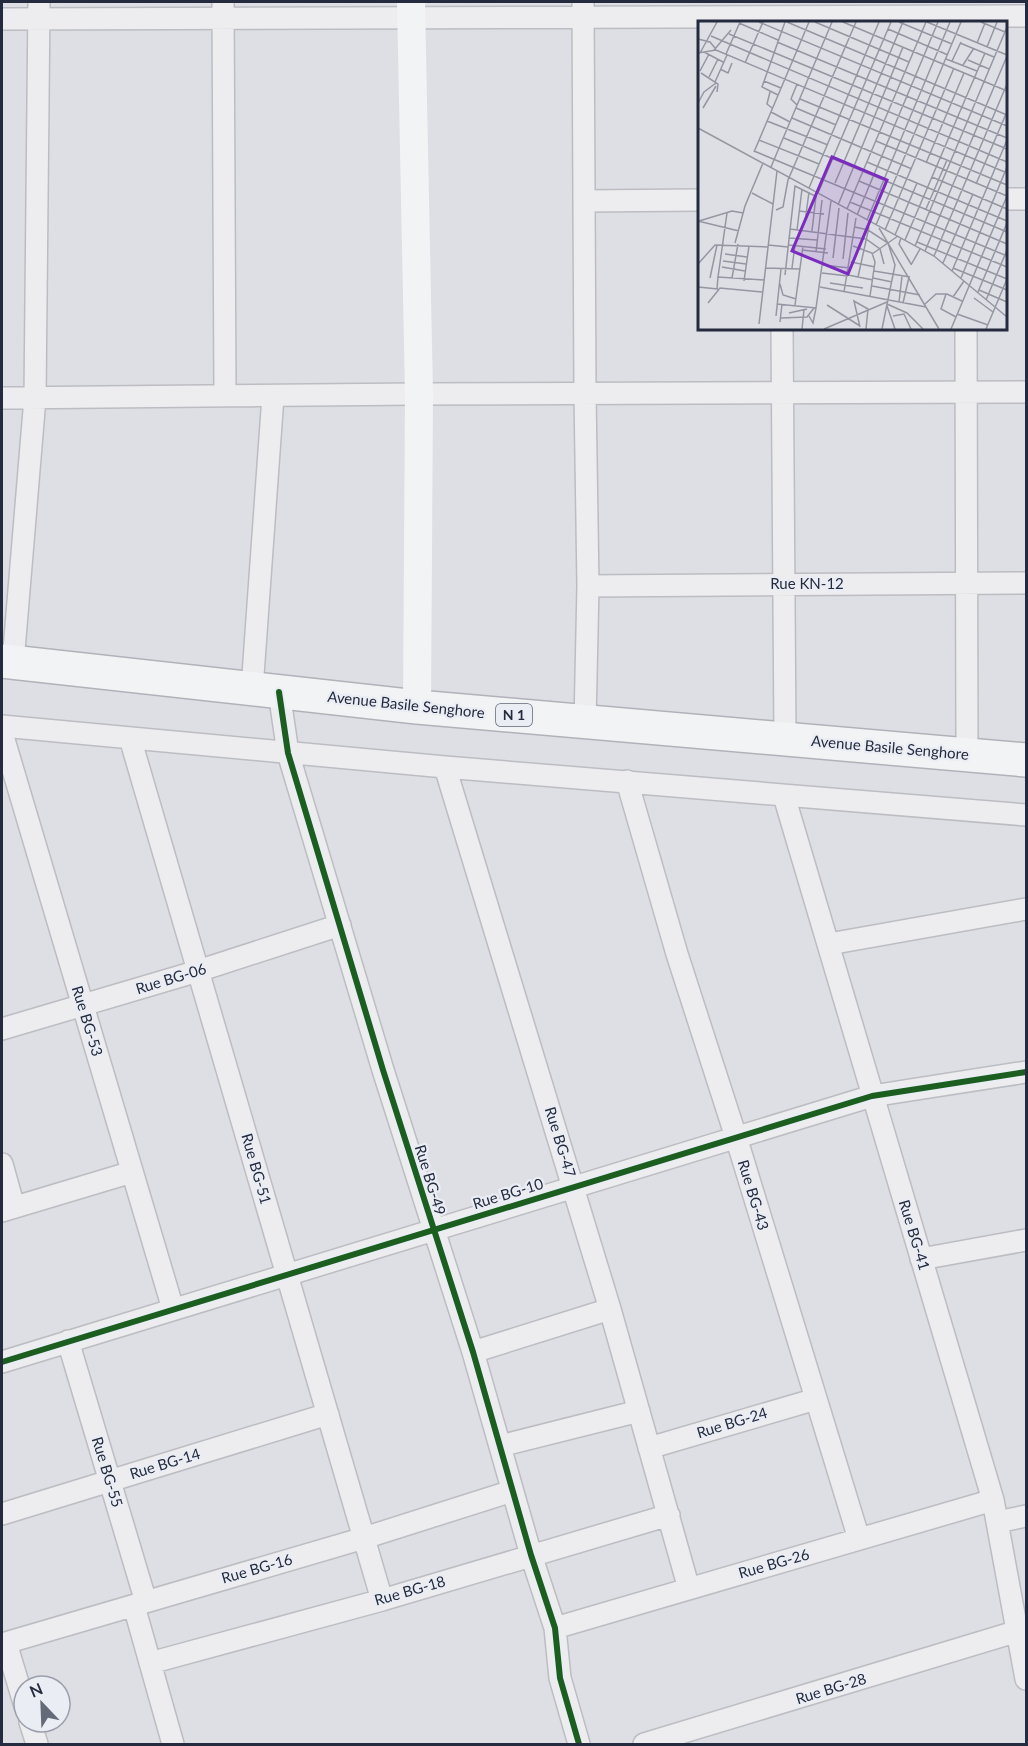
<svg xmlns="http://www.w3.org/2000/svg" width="1028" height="1746" font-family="Lato,sans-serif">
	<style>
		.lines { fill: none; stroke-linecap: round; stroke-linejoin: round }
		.street-casing { stroke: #bcbdc2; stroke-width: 24 }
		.highway-casing { stroke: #b0b2b9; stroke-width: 36 }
		.street { stroke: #ededf0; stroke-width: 21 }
		.secondary { stroke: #f2f3f4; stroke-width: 28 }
		.highway { stroke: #f2f3f4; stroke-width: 33 }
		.cycleway-casing { stroke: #eaedf4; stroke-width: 10 }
		.cycleway { stroke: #1b5e20; stroke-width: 6 }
		.labels { text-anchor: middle; stroke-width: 4.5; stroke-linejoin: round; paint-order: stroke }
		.shield { fill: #eaedf4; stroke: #5f6575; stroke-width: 1.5 }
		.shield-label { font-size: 14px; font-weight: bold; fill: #242b3e }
		.street-label { font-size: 15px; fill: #242b3e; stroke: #eaedf4 }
		.inset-road { fill: none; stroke: #9497a2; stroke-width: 1.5 }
		.view { fill: #7b2cbf; fill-opacity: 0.15; stroke: #7b2cbf; stroke-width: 3 }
		.inset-edge { fill: none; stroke: #242b3e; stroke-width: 3 }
	</style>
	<rect width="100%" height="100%" fill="#dedfe4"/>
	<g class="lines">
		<defs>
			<path id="street" d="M 223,2 L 225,396
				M 583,2 L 585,394 L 588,586 L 585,722
				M 2,19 L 1026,16
				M 1006,199 L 1026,199
				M 584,201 L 700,200
				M 782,328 L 785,738
				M 966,328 L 967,754
				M 2,398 L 419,394 L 1026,392
				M 588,586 L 1026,583
				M 13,662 L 35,398 L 39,2
				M 252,689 L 273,396
				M 279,692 L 288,753 L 383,1070 L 473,1352 L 531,1555 L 555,1628 L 560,1678 L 579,1744
				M 2,726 L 445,767 L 1026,815
				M 2,733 L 173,1309
				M 130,738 L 382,1600
				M 445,767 L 610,1309 L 689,1589
				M 627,781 L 677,954 L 736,1137 L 859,1539
				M 784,796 L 993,1500 L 1026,1679
				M 829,944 L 1026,909
				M 2,1029 L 198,971 L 340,925
				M 2,1164 L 14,1207
				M 2,1211 L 132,1172
				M 921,1259 L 1026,1240
				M 68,1341 L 146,1602
				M 473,1352 L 610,1309
				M 2,1362 L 872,1096 L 1026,1072
				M 500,1446 L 639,1411
				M 649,1448 L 816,1399
				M 2,1514 L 328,1414
				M 997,1522 L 1026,1516
				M 134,1606 L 173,1744
				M 555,1628 L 993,1500
				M 6,1643 L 24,1703
				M 2,1644 L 364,1538 L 512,1491
				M 150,1663 L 382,1600 L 669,1515
				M 30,1722 L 37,1744
				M 644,1744 L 1018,1631"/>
			<path id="highway" d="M 2,661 L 417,707 L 1026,760"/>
		</defs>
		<use href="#street" class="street-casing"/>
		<use href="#highway" class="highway-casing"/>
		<use href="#street" class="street"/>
		<path class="secondary" d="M 411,2 L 419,394 L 417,707"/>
		<use href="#highway" class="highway"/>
		<defs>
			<path id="cycleway" d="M 279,692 L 288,753 L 383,1070 L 473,1352 L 531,1555 L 555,1628 L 560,1678 L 579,1744
				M 2,1362 L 872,1096 L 1026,1072"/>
		</defs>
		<use href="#cycleway" class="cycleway-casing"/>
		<use href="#cycleway" class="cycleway"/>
	</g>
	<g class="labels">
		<rect class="shield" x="496" y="704" width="36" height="22" rx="4.5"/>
		<g class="shield-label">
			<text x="514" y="720">N 1</text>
		</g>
		<g class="street-label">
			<text x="807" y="589">Rue KN-12</text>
			<text transform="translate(406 705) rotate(6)" y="5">Avenue Basile Senghore</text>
			<text transform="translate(890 748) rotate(5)" y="5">Avenue Basile Senghore</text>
			<text transform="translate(171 979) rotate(-17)" y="5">Rue BG-06</text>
			<text transform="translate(87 1021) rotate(73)" y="5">Rue BG-53</text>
			<text transform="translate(560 1142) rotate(73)" y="5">Rue BG-47</text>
			<text transform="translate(256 1169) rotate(74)" y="5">Rue BG-51</text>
			<text transform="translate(430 1180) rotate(73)" y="5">Rue BG-49</text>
			<text transform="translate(508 1194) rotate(-17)" y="5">Rue BG-10</text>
			<text transform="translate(753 1195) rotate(73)" y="5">Rue BG-43</text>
			<text transform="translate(914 1235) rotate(73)" y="5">Rue BG-41</text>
			<text transform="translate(732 1423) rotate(-17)" y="5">Rue BG-24</text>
			<text transform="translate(165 1464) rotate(-17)" y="5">Rue BG-14</text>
			<text transform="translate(107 1472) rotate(73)" y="5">Rue BG-55</text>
			<text transform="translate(774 1564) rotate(-16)" y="5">Rue BG-26</text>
			<text transform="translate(257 1569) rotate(-16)" y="5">Rue BG-16</text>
			<text transform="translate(410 1591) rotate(-16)" y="5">Rue BG-18</text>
			<text transform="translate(831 1689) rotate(-17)" y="5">Rue BG-28</text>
		</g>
	</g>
	<g transform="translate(698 21)">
		<rect width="309" height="309" fill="#dedfe4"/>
		<path class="inset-road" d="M 61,1 L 309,105M 89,1 L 309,94M 117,1 L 211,41M 145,1 L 309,70M 201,1 L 254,23M 229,1 L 309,34M 283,1 L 307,11M 41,2 L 80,19M 190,8 L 250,34M 31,13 L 309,128M 13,15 L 309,141M 0,18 L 12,21 L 17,27M 79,21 L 309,117M 262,22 L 296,36M 279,22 L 287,2M 289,26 L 299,1M 16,29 L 33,9M 6,31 L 25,41M 0,32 L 18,29 L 309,152M 2,32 L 19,1M 28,33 L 42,1M 248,38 L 279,50M 270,39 L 291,48M 254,40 L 263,21M 47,42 L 65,1M 265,44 L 276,27M 22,48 L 30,52 L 34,42M 2,50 L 11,33M 3,52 L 20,63 L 19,71M 11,56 L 20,38M 66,60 L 83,67M 17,61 L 29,34M 99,63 L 93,78 L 99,84M 72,71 L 69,83 L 74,87M 80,74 L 64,66 L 87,1M 102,78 L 309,164M 0,82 L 6,71 L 18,62M 5,87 L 18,65M 98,87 L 138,104M 73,91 L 92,101M 94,97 L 214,148M 69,100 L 130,124M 0,107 L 236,235 L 309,296M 86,117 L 309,211M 61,119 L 121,143M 178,120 L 309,175M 56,130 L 309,235M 56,131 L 111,1M 169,141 L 309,200M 228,142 L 266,52M 73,146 L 134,1M 234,156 L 309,188M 161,160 L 309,223M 137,162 L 205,1M 278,163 L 308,93M 111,167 L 181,1M 54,172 L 75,183M 120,172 L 193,1M 152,181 L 309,246M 140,184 L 205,26M 149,188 L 228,1M 228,188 L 249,139M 78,189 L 85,186 L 90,159 L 158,1M 101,190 L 126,193M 159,194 L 240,1M 169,199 L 252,1M 0,200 L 41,210M 1,200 L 34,190 L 45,192M 107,201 L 111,171M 178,204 L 263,1M 157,206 L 170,209 L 190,222 L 197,244 L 184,308M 181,207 L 241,308M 92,208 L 168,218 L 182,228 L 186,243M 99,209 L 104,168M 187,209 L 256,47M 114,210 L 118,175M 197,214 L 219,162M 91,217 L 119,219M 203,217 L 201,223 L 213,243M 207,219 L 287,32M 219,221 L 309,258M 37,222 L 47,185 L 65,142M 70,224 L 90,226M 91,224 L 128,228M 155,225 L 174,232 L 177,241 L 172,275M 217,225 L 309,6M 104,229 L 130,232M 227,230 L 309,35M 118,231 L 124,179M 27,233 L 49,236M 174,233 L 200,215M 236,235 L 309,63M 135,237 L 141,187M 145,238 L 150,192M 25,240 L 48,243M 153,241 L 177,246M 245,242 L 275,173M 0,243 L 17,224 L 70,226M 125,244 L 152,247M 213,244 L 222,228M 24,246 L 47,250M 67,247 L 102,248M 94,247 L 97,224M 255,247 L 309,269M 176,250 L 212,256M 254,250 L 309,119M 124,252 L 150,255M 87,254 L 97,165 L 119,176M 150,254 L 175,259M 20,256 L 29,192M 160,256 L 171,206M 12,257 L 19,224M 34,257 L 40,223M 175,257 L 194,261M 263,257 L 309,146M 46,260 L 51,225M 132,262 L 165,267M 82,263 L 85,274 L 98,278M 174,265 L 222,274M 0,266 L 20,268M 122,266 L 228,286M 19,268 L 20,256 L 66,259M 281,269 L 309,281M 146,271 L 158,197M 280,271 L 309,202M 248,273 L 243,288 L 258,296M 255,276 L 266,260M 276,277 L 295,291M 288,279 L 309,229M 201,281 L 204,255M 10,282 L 22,267 L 64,271M 205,282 L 211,256M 79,283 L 118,287 L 133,180M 189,283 L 209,292 L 225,308M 227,283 L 238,273 L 249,273 L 264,280M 97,284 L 105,225M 129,284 L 162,305M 189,285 L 197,308M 91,292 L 109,288M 259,293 L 290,304M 78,295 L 83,248M 111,295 L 115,302 L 118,287M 195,295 L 206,293 L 213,308M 83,297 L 109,296 L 116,287M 82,301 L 84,283M 61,303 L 79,150M 162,306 L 156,280 L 170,288 L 168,308M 104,308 L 106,289M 126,308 L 189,281M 253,308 L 309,175M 288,308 L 309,258"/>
		<path class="view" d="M 134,136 L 189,159 L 150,253 L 94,230 Z"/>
		<rect width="309" height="309" class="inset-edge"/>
	</g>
	<rect width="1028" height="1746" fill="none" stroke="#242b3e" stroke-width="6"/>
	<g transform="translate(42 1704) rotate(337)"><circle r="28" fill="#eaedf4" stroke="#9b9fab" stroke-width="1.5"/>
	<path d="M0-4.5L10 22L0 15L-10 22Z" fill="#656a78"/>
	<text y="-9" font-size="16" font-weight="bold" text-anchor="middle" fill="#242b3e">N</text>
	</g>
</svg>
